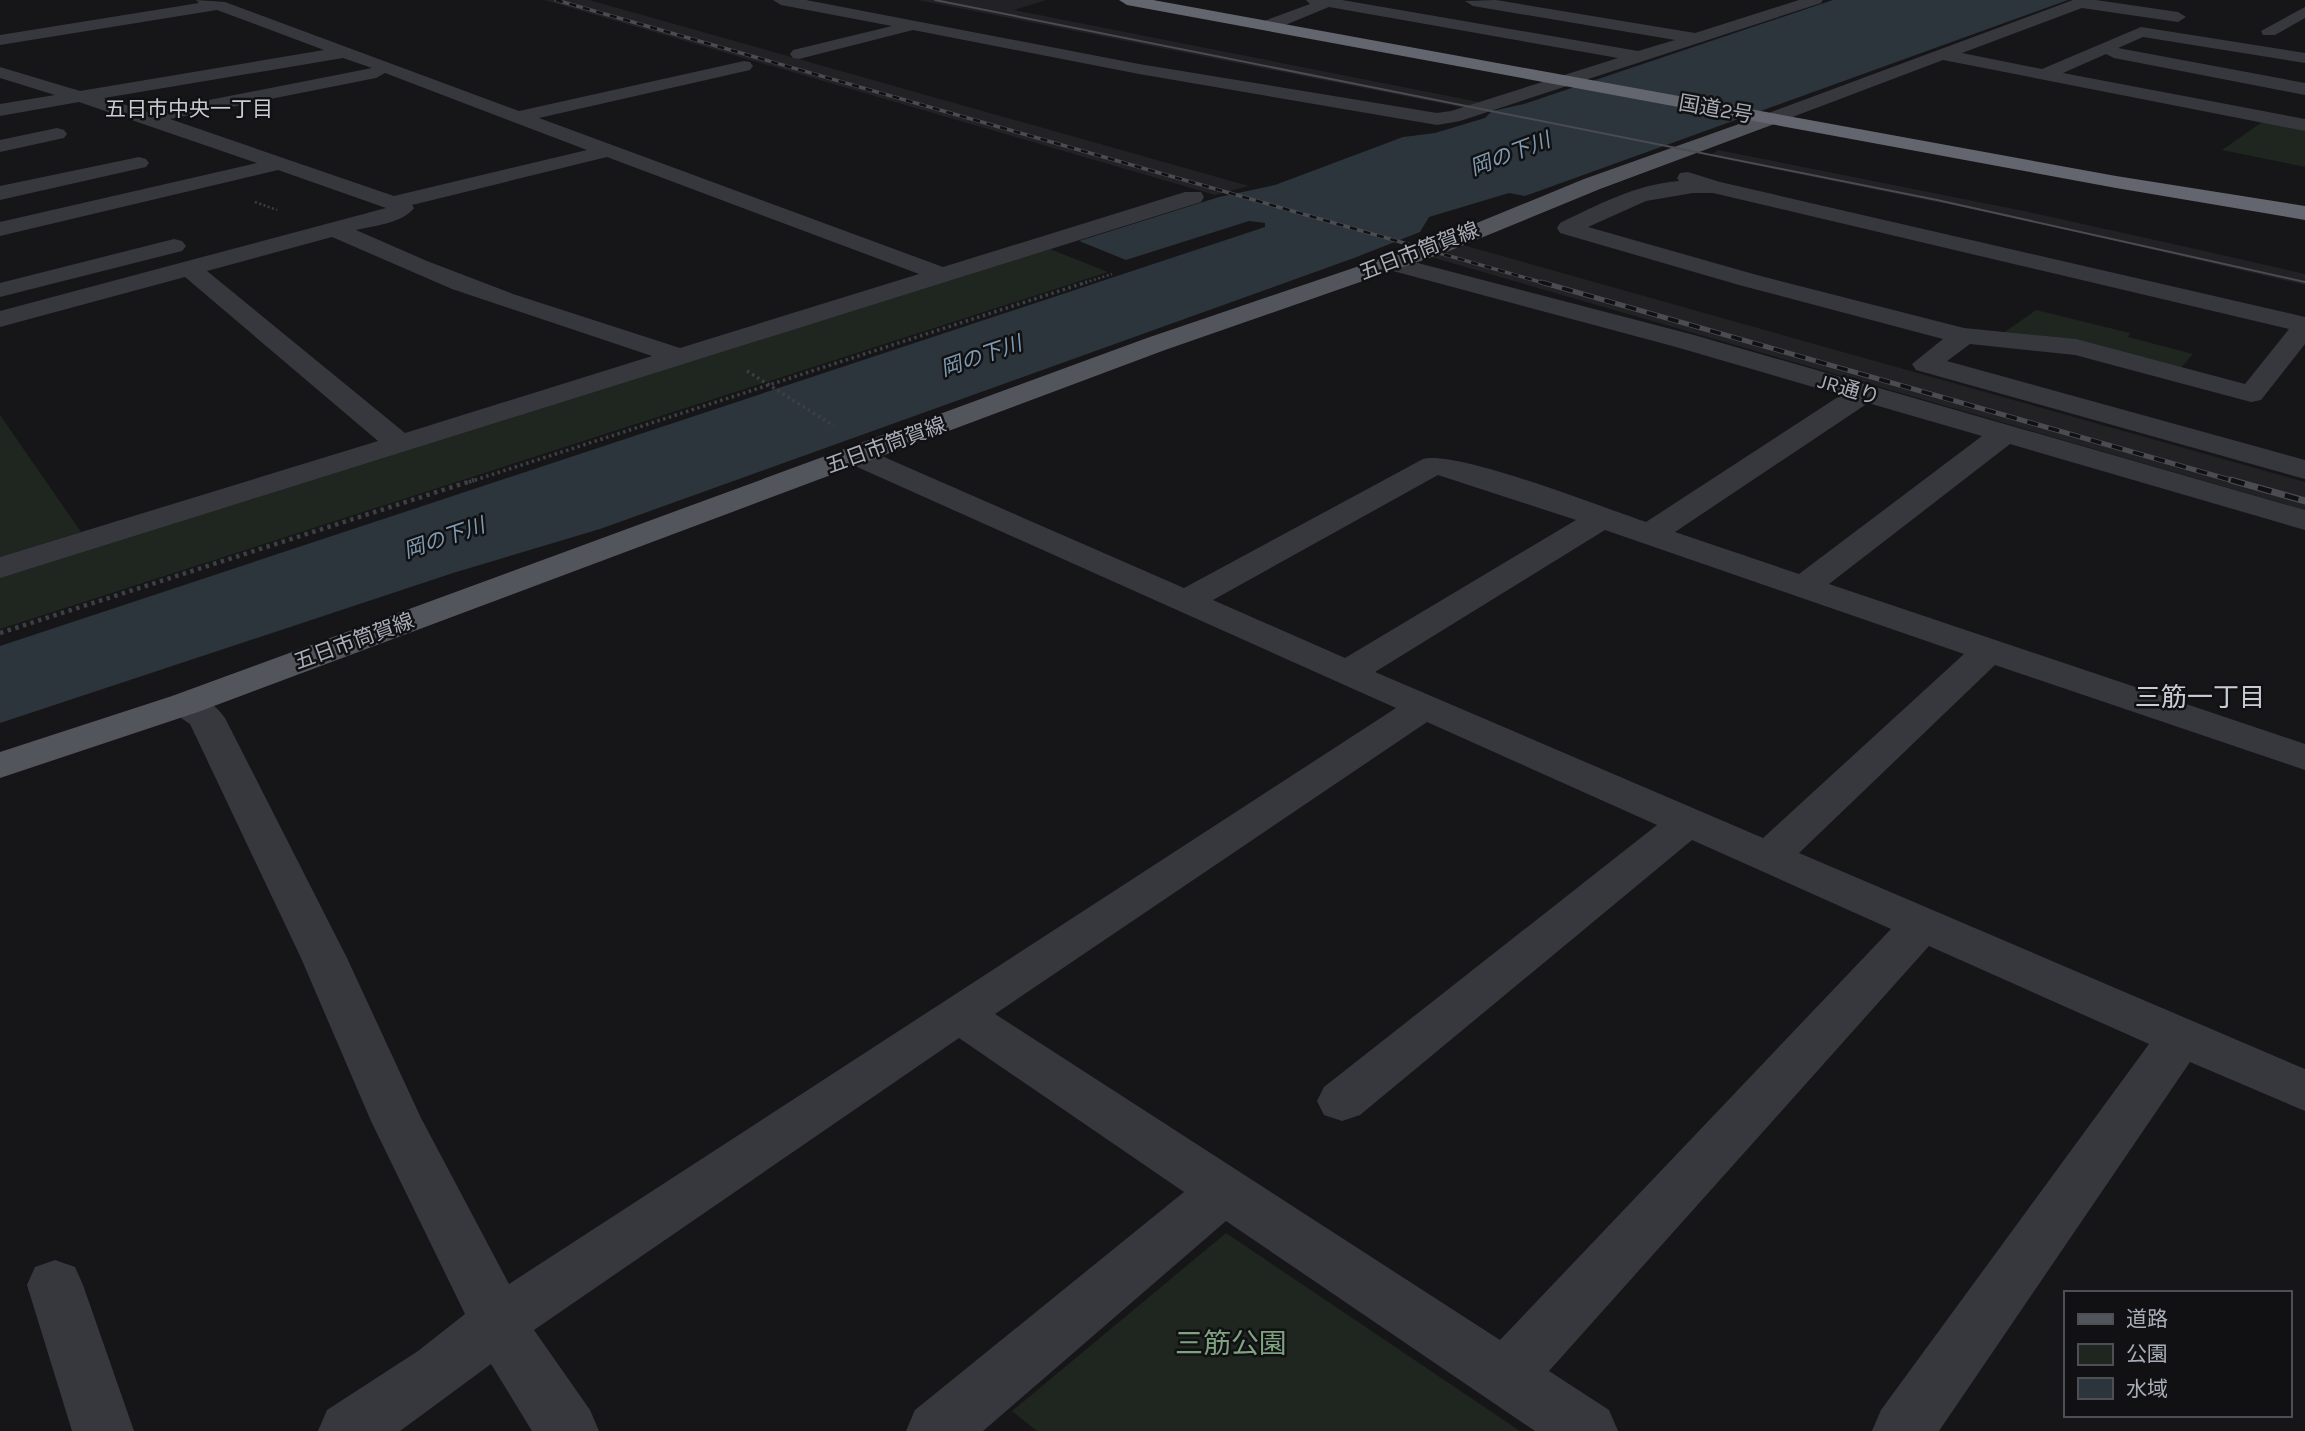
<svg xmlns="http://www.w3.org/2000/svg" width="2305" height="1431" font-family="Karla,'Noto Sans JP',sans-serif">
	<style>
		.built { fill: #222225 }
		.green { fill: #1e261f }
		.water { fill: #2c353c }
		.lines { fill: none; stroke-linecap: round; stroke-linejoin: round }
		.path-far2 { stroke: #3d3f44; stroke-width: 2.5; stroke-dasharray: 2 2.5; stroke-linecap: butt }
		.path-far1 { stroke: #3d3f44; stroke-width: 3.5; stroke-dasharray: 2.5 3.5; stroke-linecap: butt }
		.path { stroke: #3d3f44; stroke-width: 4.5; stroke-dasharray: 3.5 4.5; stroke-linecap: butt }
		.minor { fill: #37383d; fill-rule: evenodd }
		.major { fill: #53555c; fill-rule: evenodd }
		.highway { fill: #63666e; fill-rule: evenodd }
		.tram { stroke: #4a4c52; stroke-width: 2 }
		.rail-far2-casing { stroke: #4a4c52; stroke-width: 3.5 }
		.rail-far1-casing { stroke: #4a4c52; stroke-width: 5 }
		.rail-casing { stroke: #4a4c52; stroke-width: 7 }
		.rail-far2 { stroke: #111113; stroke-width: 2.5; stroke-dasharray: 7; stroke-linecap: butt }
		.rail-far1 { stroke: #111113; stroke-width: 3.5; stroke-dasharray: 11; stroke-linecap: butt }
		.rail { stroke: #111113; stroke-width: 4.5; stroke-dasharray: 14; stroke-linecap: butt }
		.labels { text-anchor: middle; stroke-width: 5; stroke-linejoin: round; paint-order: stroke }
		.far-neighbourhood-label { font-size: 21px; fill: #c9ccd4; stroke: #111113 }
		.far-street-label { font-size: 21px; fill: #a8adb8; stroke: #111113 }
		.far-water-label { font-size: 21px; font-style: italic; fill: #7f9bb3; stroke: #111113 }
		.neighbourhood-label { font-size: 26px; fill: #c9ccd4; stroke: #111113 }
		.near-park-label { font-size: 28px; fill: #7fa381; stroke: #111113 }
	</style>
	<rect width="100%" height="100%" fill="#161618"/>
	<path class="built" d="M 544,0 L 589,0 L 1249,186 L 1215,195 Z
		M 918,0 L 1046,0 L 1014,10 L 1494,105 L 1480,111 Z
		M 1718,150 L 2024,211 L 2196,249 L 2305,274 L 2305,285 L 2016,218 L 1709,156 Z
		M 1431,236 L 2305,482 L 2305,510 L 1400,248 Z"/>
	<path class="green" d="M 2265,120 L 2305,128 L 2305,167 L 2222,150 Z
		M 1050,249 L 1108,272 L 0,629 L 0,576 Z
		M 2036,310 L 2130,333 L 2128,337 L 2193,354 L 2179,370 L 2002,334 Z
		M 0,415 L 81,532 L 0,557 Z
		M 1226,1233 L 1520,1431 L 1037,1431 L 1012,1411 Z"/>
	<path class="water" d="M 1833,0 L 2068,0 L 1525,196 L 1509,193 L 1429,217 L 1420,232 L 1354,258 L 600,529 L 453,573 L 0,723 L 0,646 L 1265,227 L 1265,223 L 1249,221 L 1126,260 L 1079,241 L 1219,197 L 1275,185 L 1403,137 L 1435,133 L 1485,118 L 1492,111 L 1524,104 Z"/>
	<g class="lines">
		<path class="path-far2" d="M 255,202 L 277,210
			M 1081,284 L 1112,274"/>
		<path class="path-far1" d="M 747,371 L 834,426
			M 469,482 L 1087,282"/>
		<path class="path" d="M 0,633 L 474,480"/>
		<path class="minor" d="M 196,0 L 225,2 L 519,111 L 744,61 L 750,62 L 753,66 L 750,70 L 539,118 L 943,267 L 1185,192 L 1201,192 L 1204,197 L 1201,202 L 0,578 L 0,557 L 378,441 L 185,277 L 0,327 L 0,311 L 386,208 L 278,170 L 0,236 L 0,222 L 257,163 L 79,102 L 0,116 L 0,104 L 55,95 L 0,78 L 0,67 L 80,91 L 324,50 L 217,10 L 0,45 L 0,35 L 199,3 ZM 343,58 L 372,68 L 148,112 L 104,98 ZM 385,73 L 587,150 L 394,196 L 170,119 L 376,78 ZM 607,157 L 919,274 L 680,348 L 513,294 L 427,261 L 356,230 C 373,226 403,223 414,208 L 412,205 ZM 332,237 L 452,289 L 652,356 L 405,433 L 207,271 Z
			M 773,0 L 806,0 L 1139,64 L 1437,113 L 1451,111 L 1618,58 L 1329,7 L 1273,30 L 1267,31 L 1259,26 L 1261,22 L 1310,4 L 1306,0 L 1342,0 L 1638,51 L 1675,40 L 1473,6 L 1465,1 L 1496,0 L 1695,33 L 1799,0 L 1823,0 L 1821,3 L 1460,121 L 1437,125 L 1139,74 L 913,30 L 799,59 L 793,58 L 790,54 L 793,50 L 892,26 L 781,5 Z
			M 2073,0 L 2096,0 L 2178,12 L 2186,17 L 2178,22 L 2082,8 L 1962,53 L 2042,69 L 2141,27 L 2305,53 L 2305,63 L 2143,37 L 2118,48 L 2305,83 L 2305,95 L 2114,58 L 2106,54 L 2063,73 L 2305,119 L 2305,131 L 1943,60 L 1777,123 L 1770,125 L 1760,119 L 1763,115 Z
			M 2305,7 L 2305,18 L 2275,35 L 2263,35 L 2261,31 Z
			M 57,128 L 64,130 L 67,134 L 64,138 L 0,152 L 0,140 Z
			M 139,157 L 146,159 L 149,163 L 146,167 L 0,200 L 0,186 Z
			M 1688,172 L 1720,182 L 2305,317 L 2305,344 L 2261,400 L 2251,402 L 2075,355 L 1970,344 L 1947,361 L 2305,460 L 2305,479 L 1916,370 L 1912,364 L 1943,339 L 1739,285 L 1560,233 L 1557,228 L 1560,223 C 1597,205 1637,184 1679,181 L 1677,178 L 1680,173 ZM 1693,193 L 1713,193 L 2289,329 L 2245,384 L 2076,339 L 1964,328 L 1757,275 L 1588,227 L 1646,201 Z
			M 174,239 L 182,241 L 186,246 L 182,251 L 0,297 L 0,283 Z
			M 1391,256 L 1694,335 L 2305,510 L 2305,530 L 2010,444 L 1829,584 L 2305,744 L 2305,770 L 1995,665 L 1799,853 L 2305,1069 L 2305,1111 L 2190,1062 L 1939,1431 L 1872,1431 L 1881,1410 L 2149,1044 L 1929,946 L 1549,1371 L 1609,1410 L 1618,1431 L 1535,1431 L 1226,1221 L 983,1431 L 906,1431 L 915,1410 L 1184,1192 L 959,1038 L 534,1330 L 590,1410 L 599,1431 L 532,1431 L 491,1364 L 400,1431 L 318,1431 L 327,1410 L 418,1351 L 465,1314 L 371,1121 L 301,958 L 190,724 L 172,712 L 166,704 L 172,696 C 193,691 213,700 225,718 L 347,958 L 421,1118 L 509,1284 L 1396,708 L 846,462 L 842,456 L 846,450 L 857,447 L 868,450 L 1184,588 L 1423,459 C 1458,450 1604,508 1646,522 L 1841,395 L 1676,347 L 1382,268 L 1379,263 L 1382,258 ZM 1868,403 L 1982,436 L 1799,574 L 1675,532 ZM 1438,475 L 1576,520 L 1345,658 L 1213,600 ZM 1605,530 L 1964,654 L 1763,838 L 1375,672 ZM 1427,722 L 1657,825 L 1324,1087 L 1317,1101 L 1324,1115 L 1342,1121 L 1360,1115 L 1692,840 L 1891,929 L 1500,1340 L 995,1014 Z
			M 55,1260 L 75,1267 L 83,1285 L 134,1431 L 72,1431 L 27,1285 L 35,1267 Z"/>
		<path class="major" d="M 1770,113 L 1780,119 L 1777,123 L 1600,189 L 1449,251 L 1165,350 L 198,712 L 0,778 L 0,752 L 172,696 L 1147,338 L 1433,241 L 1584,179 Z"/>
		<path class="highway" d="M 1119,0 L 1153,0 L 2116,176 L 2305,206 L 2305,220 L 2116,188 L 1127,5 Z"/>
		<path class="tram" d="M 935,0 L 1937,200 L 2305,282"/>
		<defs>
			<path id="rail-far2" d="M 556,0 L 1547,284"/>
			<path id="rail-far1" d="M 1541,282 L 2237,482"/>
			<path id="rail" d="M 2231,480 L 2305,501"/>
		</defs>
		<use href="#rail-far2" class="rail-far2-casing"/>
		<use href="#rail-far1" class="rail-far1-casing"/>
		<use href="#rail" class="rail-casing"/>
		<use href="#rail-far2" class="rail-far2"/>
		<use href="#rail-far1" class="rail-far1"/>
		<use href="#rail" class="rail"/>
	</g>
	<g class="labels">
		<g class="far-neighbourhood-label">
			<text x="189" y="116">五日市中央一丁目</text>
		</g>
		<g class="far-street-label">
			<text transform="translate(1716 109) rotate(10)" y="7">国道2号</text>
			<text transform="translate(1419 251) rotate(-21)" y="7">五日市筒賀線</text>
			<text transform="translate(1849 389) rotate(16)" y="7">JR通り</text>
			<text transform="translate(886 445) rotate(-20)" y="7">五日市筒賀線</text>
			<text transform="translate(354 641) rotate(-20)" y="7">五日市筒賀線</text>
		</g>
		<g class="far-water-label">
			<text transform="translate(1510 154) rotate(-21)" y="7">岡の下川</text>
			<text transform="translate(981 356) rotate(-19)" y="7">岡の下川</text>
			<text transform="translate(444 538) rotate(-19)" y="7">岡の下川</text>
		</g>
		<g class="neighbourhood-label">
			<text x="2200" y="706">三筋一丁目</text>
		</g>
		<g class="near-park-label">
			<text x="1231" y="1353">三筋公園</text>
		</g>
	</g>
	<rect x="2064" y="1291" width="228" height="126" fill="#111113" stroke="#4d4f55" stroke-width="2"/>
	<rect x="2078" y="1314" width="35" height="10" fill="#53555c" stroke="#4d4f55" stroke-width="2"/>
	<text x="2126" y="1326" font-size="21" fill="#a8adb8">道路</text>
	<rect x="2078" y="1344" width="35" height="21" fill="#1e261f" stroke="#4d4f55" stroke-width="2"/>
	<text x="2126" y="1361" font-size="21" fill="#a8adb8">公園</text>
	<rect x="2078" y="1378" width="35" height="21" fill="#2c353c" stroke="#4d4f55" stroke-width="2"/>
	<text x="2126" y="1396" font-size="21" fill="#a8adb8">水域</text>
</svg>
